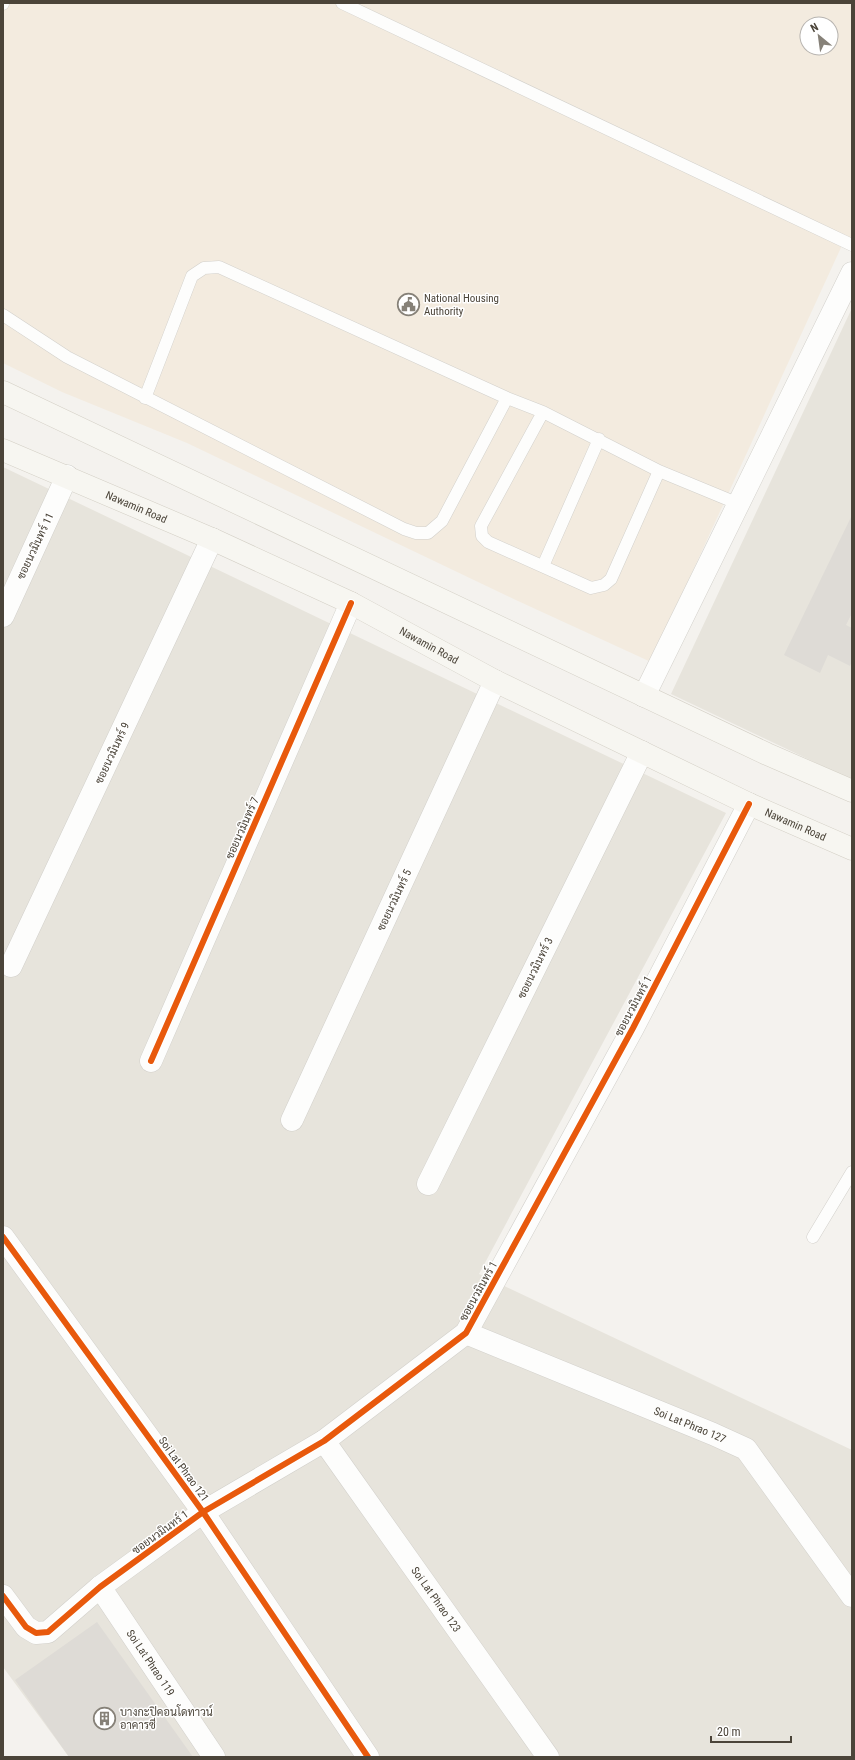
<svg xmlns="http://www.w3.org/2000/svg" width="855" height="1760" font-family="'Roboto Condensed',Sarabun,sans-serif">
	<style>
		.residential { fill: #e7e4dc }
		.commercial { fill: #f3ebdf; fill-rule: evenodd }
		.building { fill: #dedbd6 }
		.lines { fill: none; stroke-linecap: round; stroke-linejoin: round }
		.service-casing { stroke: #d2d0cb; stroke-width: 13 }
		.minor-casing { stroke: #d2d0cb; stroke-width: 23 }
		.secondary-casing { stroke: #d3cfc5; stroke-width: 23 }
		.service { stroke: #fdfdfc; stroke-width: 12 }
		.minor { stroke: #fdfdfc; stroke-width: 22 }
		.secondary { stroke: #f7f6f1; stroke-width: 22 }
		.cycleway-casing { stroke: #fff; stroke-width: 8 }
		.cycleway { stroke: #e8590c; stroke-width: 6 }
		.labels { text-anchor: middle; stroke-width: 3; stroke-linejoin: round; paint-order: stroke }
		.poi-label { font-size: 11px; fill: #4b4439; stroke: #fff; text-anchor: start }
		.street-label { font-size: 11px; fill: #4b4439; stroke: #fff }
	</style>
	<rect width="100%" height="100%" fill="#f4f2ee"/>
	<path class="residential" d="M 852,308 L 852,780 L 671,694 Z
		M 3,467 L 726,813 L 479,1274 L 852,1450 L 852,1757 L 69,1757 L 3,1667 Z"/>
	<path class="commercial" d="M 3,3 L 852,3 L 852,245 L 844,241 L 651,662 L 518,601 L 187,443 L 62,392 L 3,363 ZM 807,24 L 831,24 L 831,48 L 807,48 Z"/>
	<path class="building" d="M 852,515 L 852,613 L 846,625 L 852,628 L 852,661 L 850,666 L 828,655 L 820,673 L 784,655 Z
		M 97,1622 L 193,1757 L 69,1757 L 15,1680 Z"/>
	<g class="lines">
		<defs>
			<path id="service" d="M 342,3 L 852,245
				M 3,4 L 3,3
				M 3,315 L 67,357 L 404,529 L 416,533 L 428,533 L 442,521 L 507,398
				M 145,398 L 192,276 L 204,268 L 219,267 L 507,398 L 543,412 L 659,471 L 739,504
				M 543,412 L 481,526 L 482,536 L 488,542 L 591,588 L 604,585 L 611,579 L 659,471
				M 543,566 L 599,439
				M 813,1237 L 852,1172"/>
			<g id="minor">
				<path d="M 3,616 L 67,476"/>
				<path d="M 644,696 L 852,273"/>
				<path d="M 11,966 L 212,539"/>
				<path d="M 151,1061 L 351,603"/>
				<path d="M 292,1120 L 495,681"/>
				<path d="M 428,1184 L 642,752"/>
				<path d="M 3,1237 L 203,1512 L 368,1757"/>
				<path id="s1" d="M 466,1333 L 713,1434 L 746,1449 L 852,1596"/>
				<path id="s2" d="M 324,1441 L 548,1757"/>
				<path id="s3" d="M 100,1587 L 214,1757"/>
				<path d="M 3,1596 L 26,1627 L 36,1633 L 48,1632 L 100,1587 L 203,1512 L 324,1441 L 466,1333 L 633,1028 L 749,804"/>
			</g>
			<g id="secondary">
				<path d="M 3,392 L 767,754 L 852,791"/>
				<path id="s4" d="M 3,450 L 212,539 L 351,603 L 495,681 L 749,804 L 852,849"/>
			</g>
		</defs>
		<use href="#service" class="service-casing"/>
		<use href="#minor" class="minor-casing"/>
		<use href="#secondary" class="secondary-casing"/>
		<use href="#service" class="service"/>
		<use href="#minor" class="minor"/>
		<use href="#secondary" class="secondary"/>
		<defs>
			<path id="cycleway" d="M 151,1061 L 351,603
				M 3,1237 L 203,1512 L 368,1757
				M 3,1596 L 26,1627 L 36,1633 L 48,1632 L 100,1587 L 203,1512 L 324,1441 L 466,1333 L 633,1028 L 749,804"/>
		</defs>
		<use href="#cycleway" class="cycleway-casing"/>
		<use href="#cycleway" class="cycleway"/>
	</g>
	<defs>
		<symbol id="civic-ring" viewBox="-11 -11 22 22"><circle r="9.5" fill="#fff" stroke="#868178" stroke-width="1.5"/><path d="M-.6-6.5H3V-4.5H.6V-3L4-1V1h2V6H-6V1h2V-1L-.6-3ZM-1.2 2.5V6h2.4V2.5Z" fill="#868178"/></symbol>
		<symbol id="building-ring" viewBox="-11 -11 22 22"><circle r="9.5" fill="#fff" stroke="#868178" stroke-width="1.5"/><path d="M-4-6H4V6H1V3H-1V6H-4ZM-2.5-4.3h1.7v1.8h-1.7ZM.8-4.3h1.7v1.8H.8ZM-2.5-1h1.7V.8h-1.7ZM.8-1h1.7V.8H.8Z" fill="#868178"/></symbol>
	</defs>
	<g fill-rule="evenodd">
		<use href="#civic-ring" x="396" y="292" width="25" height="25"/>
		<use href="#building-ring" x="92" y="1706" width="25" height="25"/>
	</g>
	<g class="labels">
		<g class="poi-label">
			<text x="424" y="302">National Housing<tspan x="424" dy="13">Authority</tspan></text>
			<text x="120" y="1716">บางกะปิคอนโดทาวน์<tspan x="120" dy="13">อาคารซี</tspan></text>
		</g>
		<g class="street-label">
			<text dy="4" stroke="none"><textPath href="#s4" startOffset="145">Nawamin Road</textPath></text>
			<text transform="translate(35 546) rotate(-65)" y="4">ซอยนวมินทร์ 11</text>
			<text dy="4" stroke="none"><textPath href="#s4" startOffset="469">Nawamin Road</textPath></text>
			<text transform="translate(112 753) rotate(-65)" y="4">ซอยนวมินทร์ 9</text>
			<text dy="4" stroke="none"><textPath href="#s4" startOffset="877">Nawamin Road</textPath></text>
			<text transform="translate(242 828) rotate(-66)" y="4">ซอยนวมินทร์ 7</text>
			<text transform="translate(394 900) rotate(-65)" y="4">ซอยนวมินทร์ 5</text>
			<text transform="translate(535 968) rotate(-64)" y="4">ซอยนวมินทร์ 3</text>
			<text transform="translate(633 1006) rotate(-62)" y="4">ซอยนวมินทร์ 1</text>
			<text transform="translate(478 1291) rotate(-61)" y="4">ซอยนวมินทร์ 1</text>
			<text dy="4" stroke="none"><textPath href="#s1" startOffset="242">Soi Lat Phrao 127</textPath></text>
			<text transform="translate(184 1469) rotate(54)" y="4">Soi Lat Phrao 121</text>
			<text transform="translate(160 1532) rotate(-36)" y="4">ซอยนวมินทร์ 1</text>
			<text dy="4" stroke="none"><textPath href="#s2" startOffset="194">Soi Lat Phrao 123</textPath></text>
			<text dy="4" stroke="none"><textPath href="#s3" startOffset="91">Soi Lat Phrao 119</textPath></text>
		</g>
	</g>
	<rect width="855" height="1760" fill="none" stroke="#4b4439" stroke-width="8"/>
	<g transform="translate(819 36) rotate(331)"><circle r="19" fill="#ffffff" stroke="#b7b4b0"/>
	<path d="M0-3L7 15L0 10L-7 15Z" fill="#868178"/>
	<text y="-6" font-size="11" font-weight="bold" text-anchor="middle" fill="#4b4439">N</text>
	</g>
	<path d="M711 1736v6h80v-6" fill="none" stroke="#4b4439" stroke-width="2"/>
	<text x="717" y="1736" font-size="12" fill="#4b4439" stroke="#ffffff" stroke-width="3" paint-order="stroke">20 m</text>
</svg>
